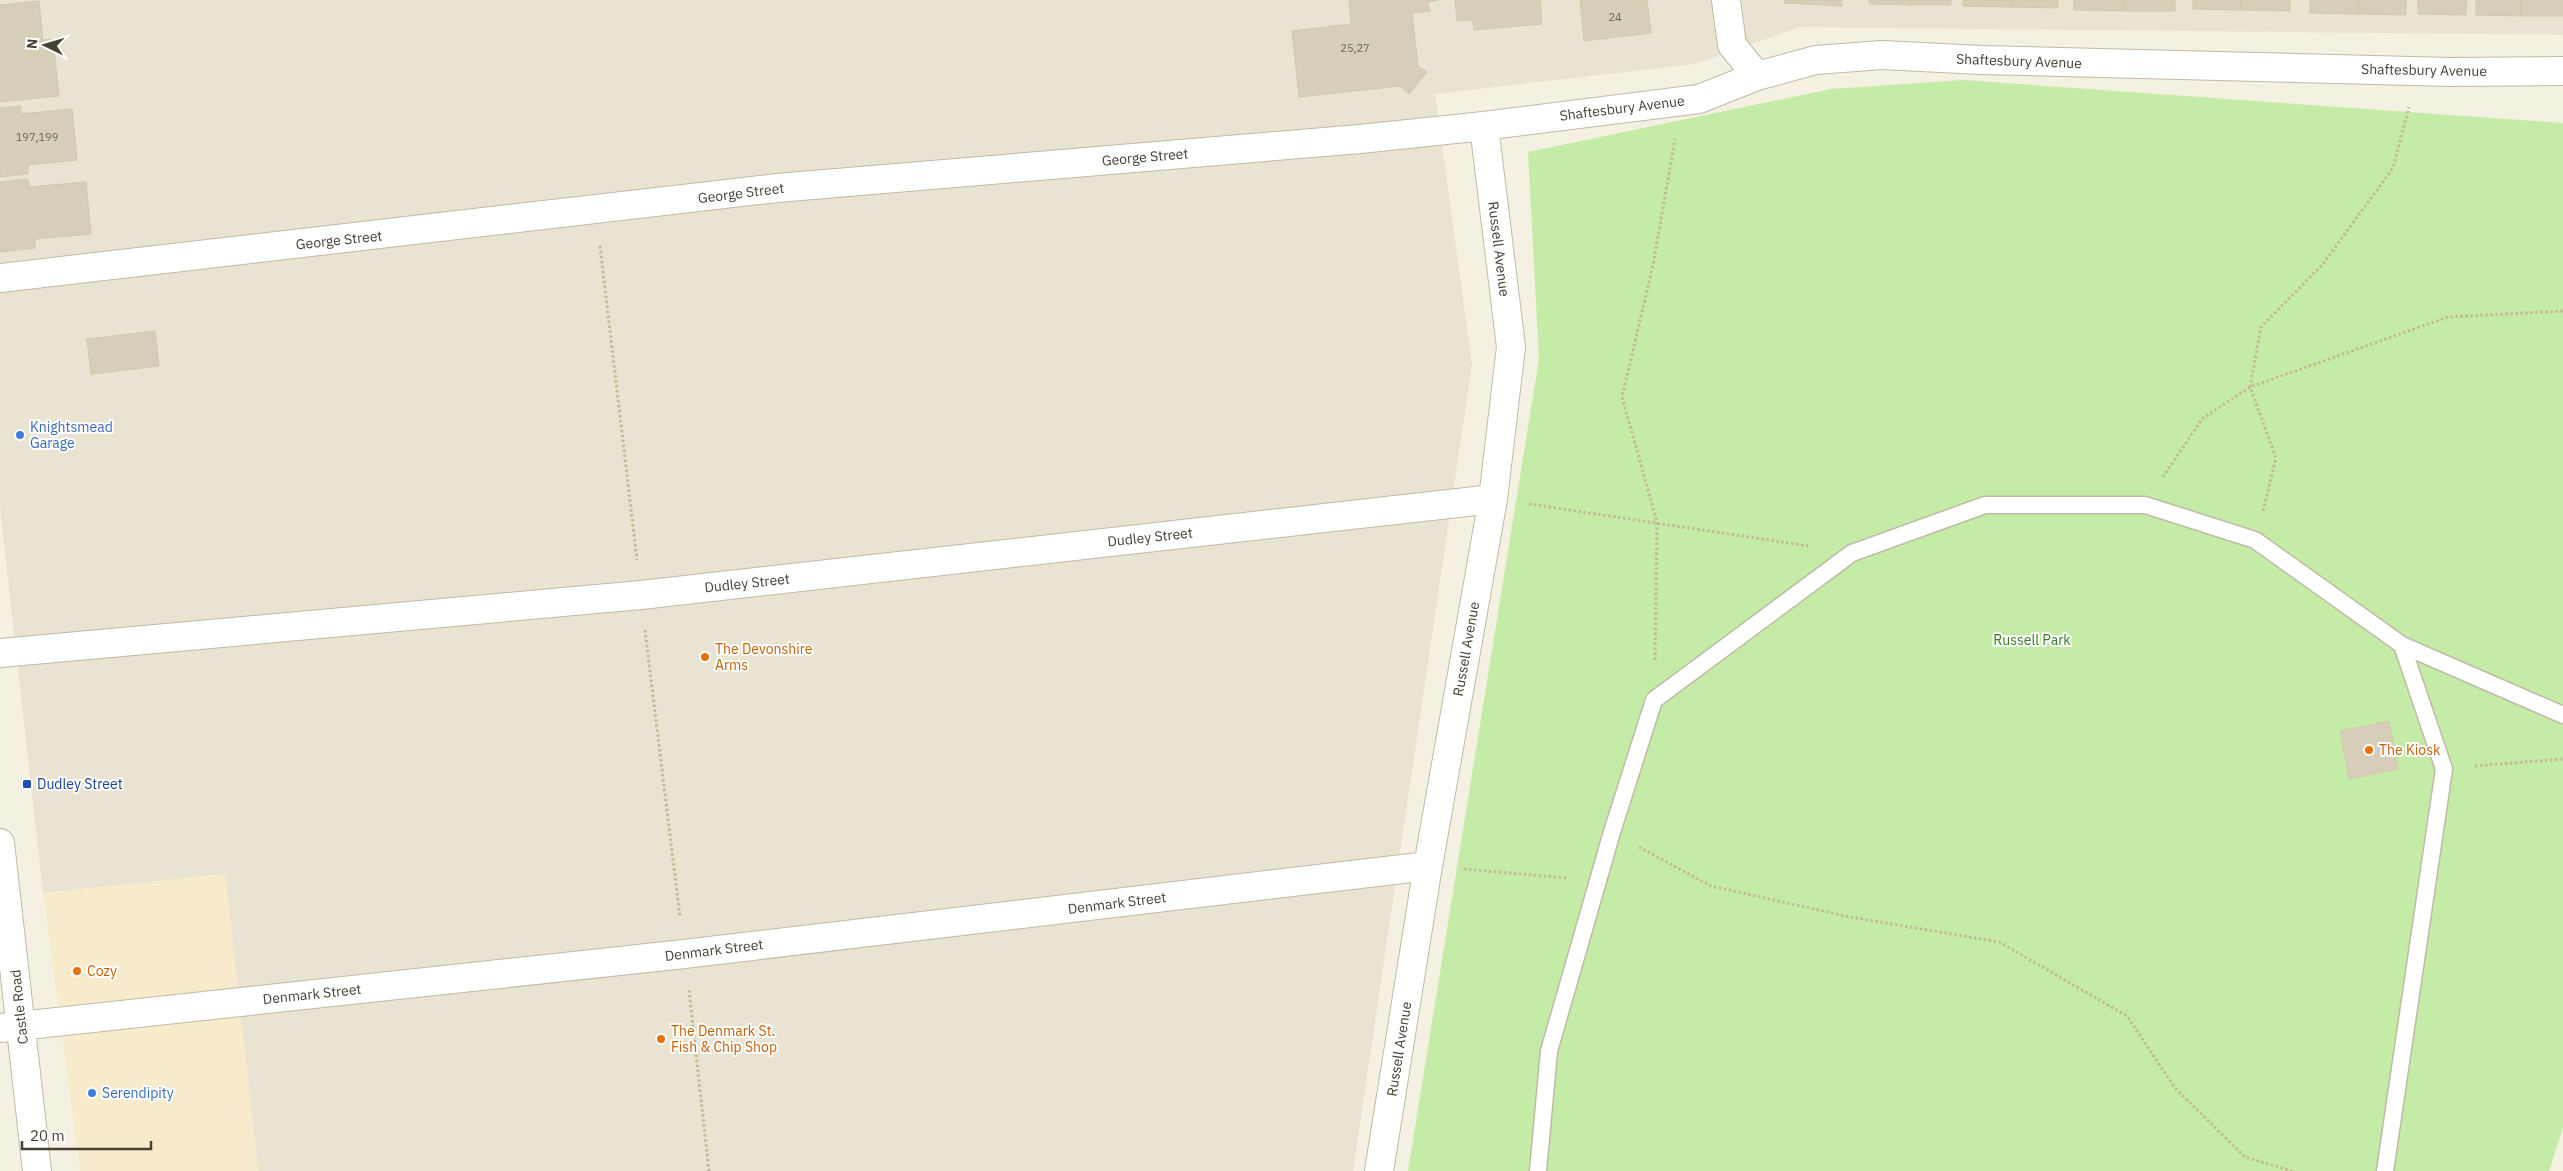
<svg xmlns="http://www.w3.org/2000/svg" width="2563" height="1171" font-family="'IBM Plex Sans',sans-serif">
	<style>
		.residential { fill: #e8e4d1 }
		.commercial { fill: #f8ebcc }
		.green { fill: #c4eca7 }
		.building { fill: #d6ceb8; stroke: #d2c8aa }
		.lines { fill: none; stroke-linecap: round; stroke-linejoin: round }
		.service-casing { stroke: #c0baa5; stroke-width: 19 }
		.minor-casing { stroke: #c0baa5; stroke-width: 30 }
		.tertiary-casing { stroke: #c0baa5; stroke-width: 30 }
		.path { stroke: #c3b995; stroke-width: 3; stroke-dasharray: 2.5 2.5; stroke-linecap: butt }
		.service { stroke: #fff; stroke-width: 16 }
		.minor { stroke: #fff; stroke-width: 28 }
		.tertiary { stroke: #fff; stroke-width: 28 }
		.shop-dot { fill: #3f7fe0; stroke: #fff; stroke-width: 2 }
		.food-dot { fill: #e8710a; stroke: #fff; stroke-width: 2 }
		.transit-dot { fill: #1a4fb4; stroke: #fff; stroke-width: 2 }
		.labels { text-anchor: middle; stroke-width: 4; stroke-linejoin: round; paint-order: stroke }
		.number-label { font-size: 11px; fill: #6a6454 }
		.street-label { font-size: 14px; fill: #464133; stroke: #fff }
		.shop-label { font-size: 14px; fill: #366cbe; stroke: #fff; text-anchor: start }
		.park-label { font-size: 14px; fill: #377d21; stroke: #fff }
		.food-label { font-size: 14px; fill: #c56008; stroke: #fff; text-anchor: start }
		.transit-label { font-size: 14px; fill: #164399; stroke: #fff; text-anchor: start }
	</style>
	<rect width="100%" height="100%" fill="#f4f1e3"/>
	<path class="residential" d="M 0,0 L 2563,0 L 2563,35 L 1800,27 L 1695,64 L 1435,94 L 1472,364 L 1353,1171 L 258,1171 L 225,874 L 43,893 L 0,508 Z"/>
	<path class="commercial" d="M 225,874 L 258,1171 L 80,1171 L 43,893 Z"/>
	<path class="green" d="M 1963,80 L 2563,123 L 2563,1128 L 2549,1171 L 1408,1171 L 1539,359 L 1528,152 L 1831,89 Z"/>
	<path class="building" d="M 1349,0 L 1438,0 L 1428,2 L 1430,11 L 1412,13 L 1418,66 L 1427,72 L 1409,94 L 1400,86 L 1299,97 L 1292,31 L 1351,24 Z
		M 1455,0 L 1540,0 L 1542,24 L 1474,30 L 1473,20 L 1457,21 Z
		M 1580,0 L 1647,0 L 1651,33 L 1584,41 Z
		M 1785,0 L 1842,0 L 1842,6 L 1784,3 Z
		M 1869,0 L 1911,0 L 1911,5 L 1869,4 Z
		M 1911,0 L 1951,0 L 1951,5 L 1911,5 Z
		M 1963,0 L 2011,0 L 2011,7 L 1963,6 Z
		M 2011,0 L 2058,0 L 2058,8 L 2011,7 Z
		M 2074,0 L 2124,0 L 2124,11 L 2074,10 Z
		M 2124,0 L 2175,0 L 2175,11 L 2124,11 Z
		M 2193,0 L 2241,0 L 2241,10 L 2193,9 Z
		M 2241,0 L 2290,0 L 2290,11 L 2241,10 Z
		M 2310,0 L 2358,0 L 2357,14 L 2310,13 Z
		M 2358,0 L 2406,0 L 2406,15 L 2357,14 Z
		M 2418,0 L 2467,0 L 2466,15 L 2418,14 Z
		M 2476,0 L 2521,0 L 2521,16 L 2476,15 Z
		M 2521,0 L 2563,0 L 2563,16 L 2521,16 Z
		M 39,1 L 43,40 L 53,39 L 59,96 L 0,102 L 0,5 Z
		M 21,106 L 21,114 L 72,109 L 77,160 L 28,165 L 28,174 L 0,177 L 0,108 Z
		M 28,179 L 29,187 L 86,182 L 91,234 L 35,239 L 35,248 L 0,252 L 0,182 Z
		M 155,331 L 159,366 L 91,374 L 87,339 Z
		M 2389,721 L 2398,769 L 2349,779 L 2340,731 Z"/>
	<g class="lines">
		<defs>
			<path id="service" d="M 2402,645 L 2563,715
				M 1538,1171 L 1549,1051 L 1612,832 L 1654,700 L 1852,553 L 1985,505 L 2145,505 L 2255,540 L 2402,645 L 2444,769 L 2385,1171"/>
			<path id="minor" d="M 1726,0 L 1732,45 L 1757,76
				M 0,278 L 777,188 L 1360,139 L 1484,126 L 1699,99 L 1757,76 L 1816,60 L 1882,55 L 1981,60 L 2451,72 L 2563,71
				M 0,653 L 641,595 L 1493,499
				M 0,1028 L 684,954 L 1428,866
				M 1379,1171 L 1428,866 L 1493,499 L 1511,347 L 1484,126"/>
			<path id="tertiary" d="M 0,843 L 37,1171"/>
		</defs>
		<use href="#service" class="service-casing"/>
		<use href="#minor" class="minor-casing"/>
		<use href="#tertiary" class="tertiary-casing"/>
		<path class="path" d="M 600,246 L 637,560
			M 2163,477 L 2202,419 L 2250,387 L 2448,317 L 2563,311
			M 1529,504 L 1809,546
			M 2263,511 L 2276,458 L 2250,387 L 2261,327 L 2323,264 L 2393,168 L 2409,107
			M 645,630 L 680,917
			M 1655,660 L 1657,522 L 1622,397 L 1653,265 L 1675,139
			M 2475,766 L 2563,759
			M 1639,847 L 1711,886 L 1850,917 L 1999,942 L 2127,1016 L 2175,1088 L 2245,1157 L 2292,1171
			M 1464,869 L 1567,878
			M 689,990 L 709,1171"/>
		<use href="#service" class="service"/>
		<use href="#minor" class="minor"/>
		<use href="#tertiary" class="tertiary"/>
	</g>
	<g class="shop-dot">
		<circle cx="20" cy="435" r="5"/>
		<circle cx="92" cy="1093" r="5"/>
	</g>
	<g class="food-dot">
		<circle cx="705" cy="657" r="5"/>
		<circle cx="2369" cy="750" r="5"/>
		<circle cx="77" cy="971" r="5"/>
		<circle cx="661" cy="1039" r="5"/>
	</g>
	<rect class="transit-dot" x="22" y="779" width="10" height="10" rx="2.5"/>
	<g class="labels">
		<g class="number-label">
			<text x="1615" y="21">24</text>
			<text x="1355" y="52">25,27</text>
			<text x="37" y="141">197,199</text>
		</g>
		<g class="street-label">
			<text transform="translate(2019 61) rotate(2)" y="5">Shaftesbury Avenue</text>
			<text transform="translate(2424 70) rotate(1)" y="5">Shaftesbury Avenue</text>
			<text transform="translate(1622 108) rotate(-7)" y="5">Shaftesbury Avenue</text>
			<text transform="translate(1145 157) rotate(-5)" y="5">George Street</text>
			<text transform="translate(741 193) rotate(-7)" y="5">George Street</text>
			<text transform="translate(339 240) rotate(-6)" y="5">George Street</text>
			<text transform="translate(1499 249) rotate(83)" y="5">Russell Avenue</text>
			<text transform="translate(1150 537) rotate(-6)" y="5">Dudley Street</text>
			<text transform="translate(747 583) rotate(-6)" y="5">Dudley Street</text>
			<text transform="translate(1466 649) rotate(-80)" y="5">Russell Avenue</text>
			<text transform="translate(1117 903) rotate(-7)" y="5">Denmark Street</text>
			<text transform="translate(714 950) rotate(-7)" y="5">Denmark Street</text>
			<text transform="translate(312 994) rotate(-6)" y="5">Denmark Street</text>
			<text transform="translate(19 1007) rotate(-96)" y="5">Castle Road</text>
			<text transform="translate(1399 1049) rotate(-81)" y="5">Russell Avenue</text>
		</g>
		<g class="shop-label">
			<text x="30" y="432">Knightsmead<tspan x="30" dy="16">Garage</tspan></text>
			<text x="102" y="1098">Serendipity</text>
		</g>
		<g class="park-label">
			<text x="2032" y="645">Russell Park</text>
		</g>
		<g class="food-label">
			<text x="715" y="654">The Devonshire<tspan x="715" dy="16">Arms</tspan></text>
			<text x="2379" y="755">The Kiosk</text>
			<text x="87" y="976">Cozy</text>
			<text x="671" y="1036">The Denmark St.<tspan x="671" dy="16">Fish &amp; Chip Shop</tspan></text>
		</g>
		<g class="transit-label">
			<text x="37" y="789">Dudley Street</text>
		</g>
	</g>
	<g transform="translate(45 45) rotate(275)" stroke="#ffffff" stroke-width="4" paint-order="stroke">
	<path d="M0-4L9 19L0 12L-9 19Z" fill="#464133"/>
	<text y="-8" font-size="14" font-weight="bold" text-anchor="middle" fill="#464133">N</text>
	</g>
	<path d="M22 1141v8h129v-8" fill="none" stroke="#464133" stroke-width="2.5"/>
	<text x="30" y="1141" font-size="15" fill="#464133" stroke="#ffffff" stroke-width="4" paint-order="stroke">20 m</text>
</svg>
